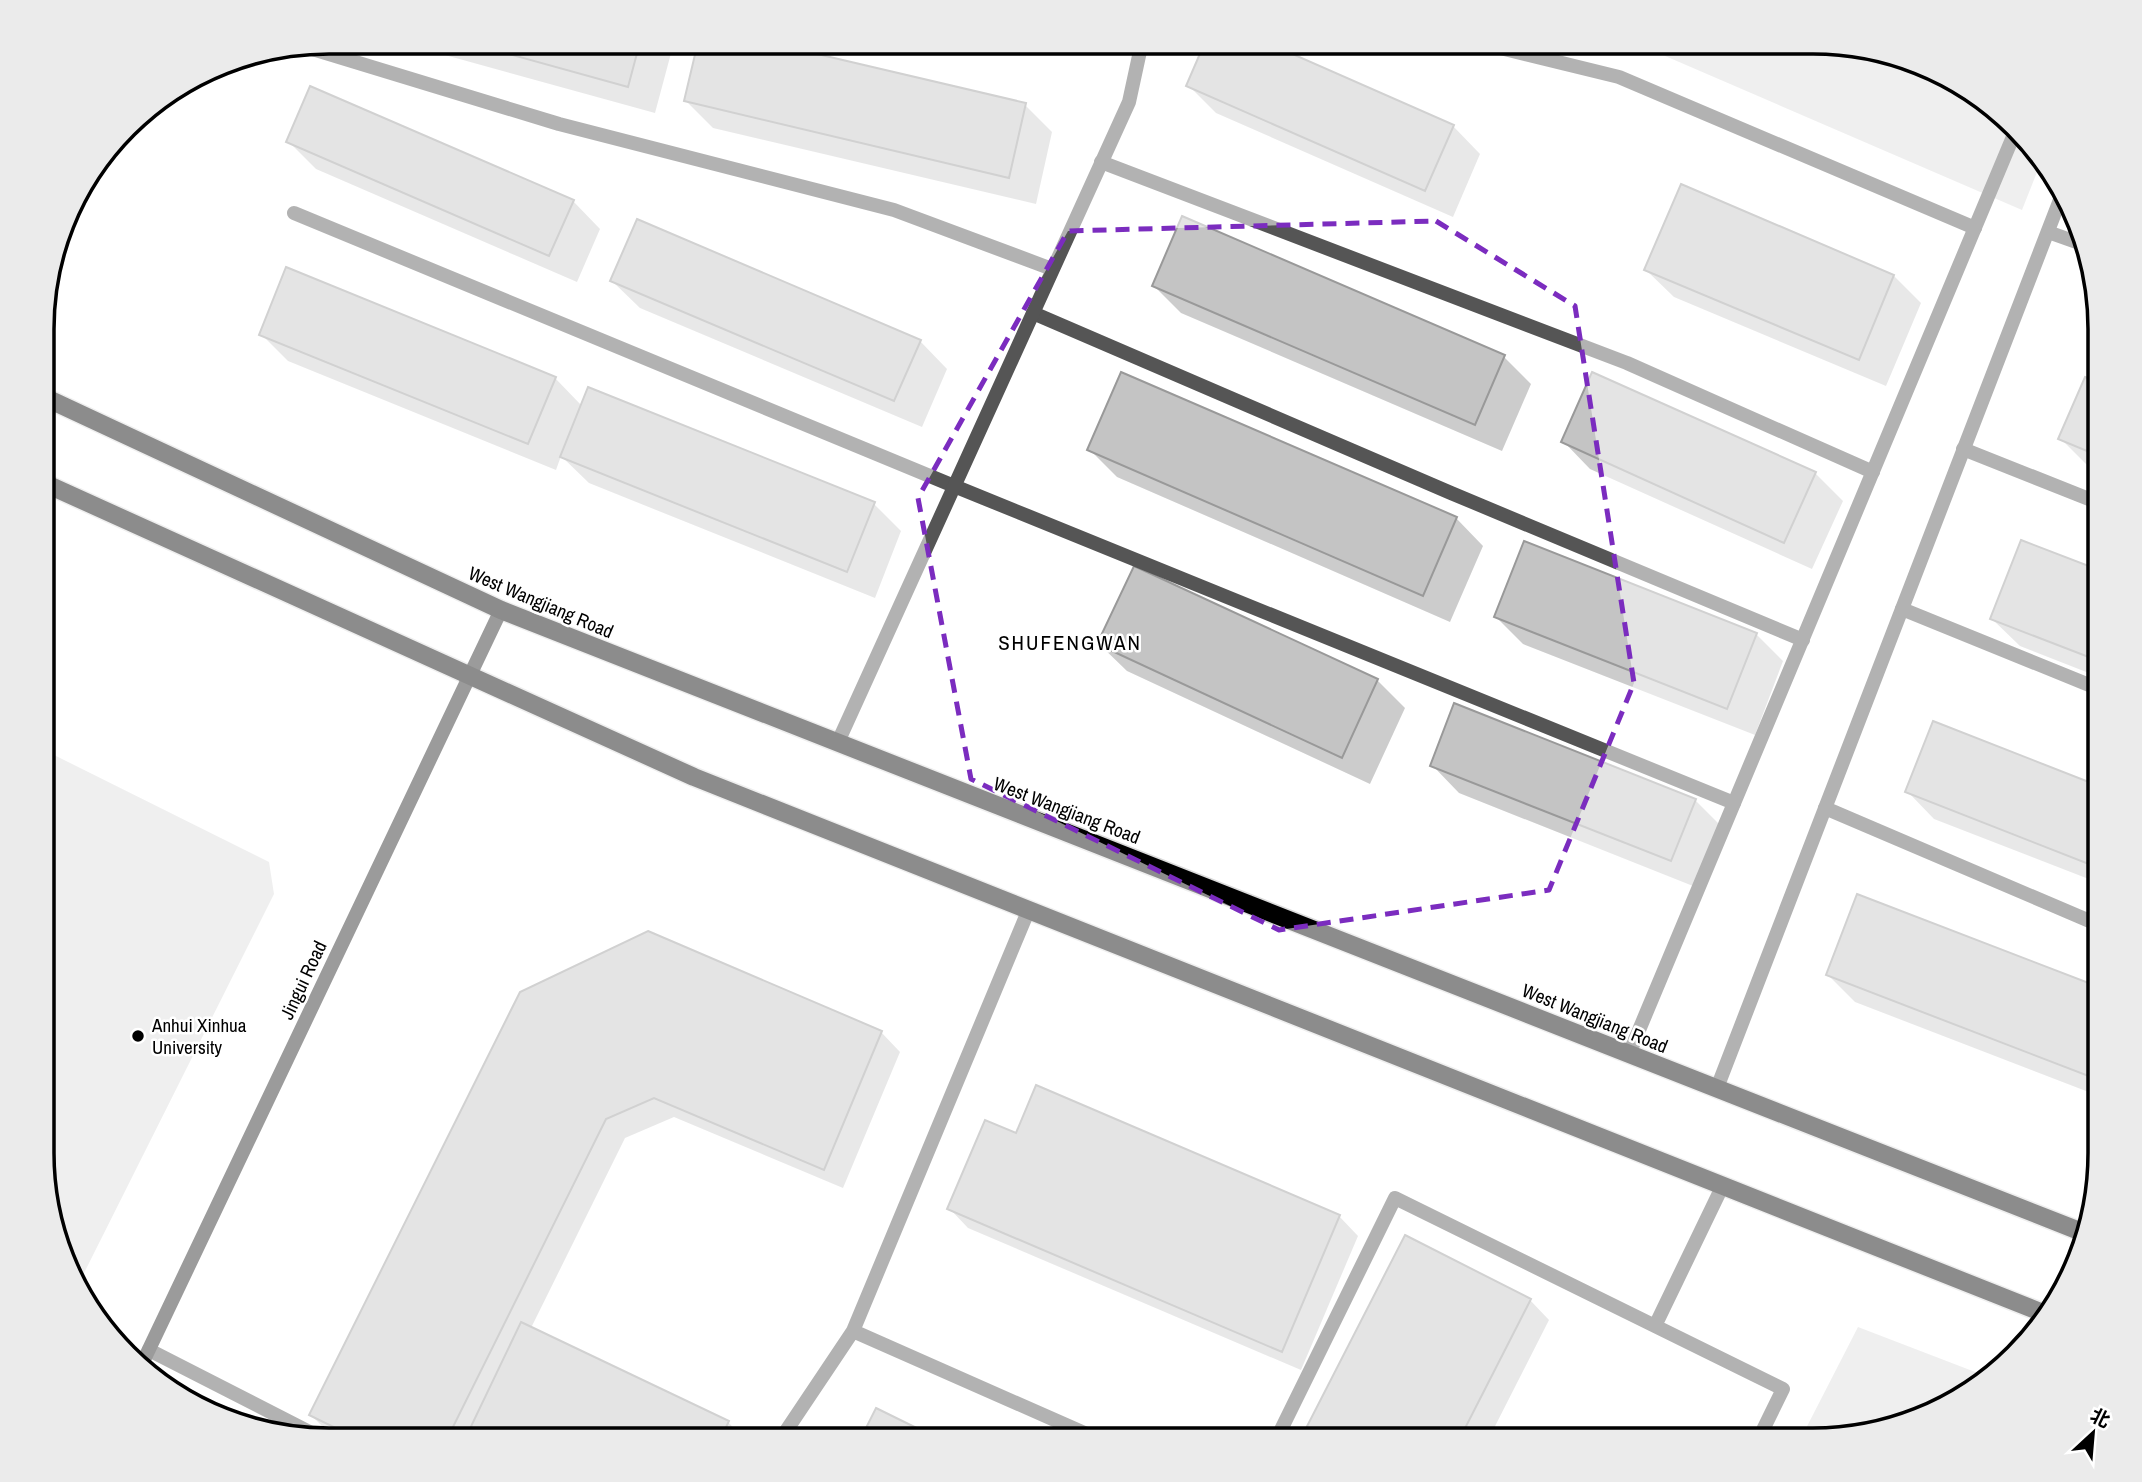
<svg xmlns="http://www.w3.org/2000/svg" width="2142" height="1482" font-family="'Archivo Narrow','Noto Sans SC',sans-serif">
	<style>
		.green { fill: #dcdcdc }
		.shadow { fill: #0003 }
		.building { fill: #c4c4c4; stroke: #999; stroke-width: 2 }
		.lines { fill: none; stroke-linecap: round; stroke-linejoin: round }
		.primary-casing { stroke: #dbdbdb; stroke-width: 21 }
		.lane { stroke: #555; stroke-width: 14 }
		.street { stroke: #555; stroke-width: 14 }
		.secondary { stroke: #222; stroke-width: 14 }
		.primary { stroke: #000; stroke-width: 18 }
		.marked { fill: none; stroke: #7b2cbf; stroke-width: 5; stroke-dasharray: 14 9; stroke-linejoin: round }
		.poi-dot { fill: #000; stroke: #fff; stroke-width: 2.5 }
		.labels { text-anchor: middle; stroke-width: 5; stroke-linejoin: round; paint-order: stroke }
		.street-label { font-size: 19px; fill: #000; stroke: #fff }
		.poi-label { font-size: 19px; fill: #000; stroke: #fff; text-anchor: start }
		.neighbourhood-label { font-size: 21px; letter-spacing: 2px; fill: #000; stroke: #fff }
		.rim { fill: none; stroke: #000; stroke-width: 3.5 }
	</style>
	<rect width="100%" height="100%" fill="#fff"/>
	<path class="green" d="M 1627,43 L 1831,43 L 1906,57 L 1987,101 L 2041,162 L 2022,210 L 1642,46 Z
		M 44,750 L 269,862 L 274,894 L 77,1287 L 44,1190 Z
		M 1858,1327 L 1983,1375 L 1940,1410 L 1813,1440 L 1800,1440 Z"/>
	<path class="shadow" d="M 398,42 L 674,42 L 655,113 Z
		M 1188,85 L 1453,126 L 1480,154 L 1453,217 L 1216,113 Z
		M 686,101 L 1025,105 L 1052,132 L 1036,204 L 713,128 Z
		M 289,142 L 573,201 L 600,229 L 577,282 L 316,169 Z
		M 1646,270 L 1894,276 L 1921,303 L 1886,386 L 1674,297 Z
		M 612,281 L 920,341 L 947,369 L 922,427 L 640,308 Z
		M 1154,286 L 1504,357 L 1531,384 L 1502,451 L 1181,313 Z
		M 261,334 L 555,378 L 582,406 L 874,504 L 901,531 L 875,598 L 589,483 L 561,456 L 556,470 L 288,361 Z
		M 2086,379 L 2099,385 L 2099,471 L 2088,466 L 2060,438 Z
		M 1563,441 L 1815,473 L 1843,501 L 1812,569 L 1590,469 Z
		M 1089,449 L 1456,518 L 1483,546 L 1450,622 L 1117,477 Z
		M 2022,542 L 2099,572 L 2099,677 L 2020,646 L 1992,619 Z
		M 1496,617 L 1756,634 L 1783,661 L 1755,735 L 1523,644 Z
		M 1099,644 L 1377,680 L 1405,708 L 1370,784 L 1127,671 Z
		M 1934,723 L 2099,788 L 2099,883 L 1934,819 L 1907,791 Z
		M 1432,765 L 1695,800 L 1722,827 L 1698,888 L 1459,793 Z
		M 1858,896 L 2099,989 L 2099,1096 L 1855,1002 L 1828,975 Z
		M 648,933 L 881,1032 L 900,1052 L 843,1188 L 674,1117 L 625,1138 L 531,1328 L 728,1422 L 745,1440 L 341,1439 L 330,1434 L 311,1415 Z
		M 1017,1135 L 1339,1216 L 1358,1236 L 1301,1370 L 968,1228 L 949,1208 Z
		M 1530,1300 L 1549,1320 L 1488,1440 L 1302,1440 Z"/>
	<path class="building" d="M 466,42 L 640,42 L 628,87 Z
		M 698,42 L 766,42 L 1026,103 L 1009,178 L 684,101 Z
		M 1205,42 L 1265,42 L 1454,125 L 1425,191 L 1186,86 Z
		M 310,86 L 574,200 L 549,256 L 286,142 Z
		M 1681,184 L 1894,275 L 1859,360 L 1644,270 Z
		M 1182,216 L 1505,355 L 1475,425 L 1152,286 Z
		M 637,219 L 921,340 L 894,401 L 610,281 Z
		M 286,267 L 556,377 L 528,444 L 259,335 Z
		M 1121,372 L 1457,517 L 1423,596 L 1087,450 Z
		M 1592,372 L 1816,472 L 1784,543 L 1561,442 Z
		M 2085,377 L 2099,383 L 2099,456 L 2058,439 Z
		M 588,387 L 875,502 L 847,572 L 560,457 Z
		M 2021,540 L 2099,570 L 2099,661 L 1990,619 Z
		M 1524,541 L 1757,633 L 1727,709 L 1494,617 Z
		M 1134,566 L 1378,679 L 1342,758 L 1097,644 Z
		M 1454,703 L 1696,799 L 1671,861 L 1430,766 Z
		M 1933,721 L 2099,786 L 2099,868 L 1905,792 Z
		M 1857,894 L 2099,987 L 2099,1080 L 1826,975 Z
		M 648,931 L 882,1031 L 824,1170 L 654,1098 L 606,1119 L 447,1439 L 358,1439 L 309,1415 L 520,992 Z
		M 1036,1085 L 1340,1215 L 1282,1352 L 947,1209 L 985,1120 L 1016,1133 Z
		M 1405,1235 L 1531,1299 L 1459,1440 L 1300,1440 Z
		M 521,1322 L 729,1421 L 720,1440 L 465,1439 Z
		M 876,1408 L 941,1440 L 860,1440 Z"/>
	<g class="lines">
		<defs>
			<path id="primary" d="M 44,397 L 501,610 L 2087,1234
				M 44,483 L 694,777 L 2048,1315"/>
		</defs>
		<use href="#primary" class="primary-casing"/>
		<path class="lane" d="M 1476,42 L 1619,77 L 1975,228
			M 306,47 L 559,124 L 894,210 L 1052,269
			M 1101,162 L 1627,363 L 1873,472
			M 294,213 L 954,486 L 1734,803
			M 2048,232 L 2079,243
			M 1033,313 L 1451,493 L 1803,640
			M 1963,449 L 2099,503
			M 1902,609 L 2099,689
			M 1825,808 L 2099,925
			M 1655,1326 L 1723,1185
			M 853,1331 L 1100,1440
			M 149,1350 L 323,1439
			M 780,1440 L 853,1331 L 1029,909
			M 1276,1440 L 1395,1198 L 1783,1389 L 1758,1440"/>
		<path class="street" d="M 838,742 L 1129,102 L 1142,42
			M 1629,1054 L 2015,132
			M 1717,1088 L 2063,192"/>
		<path class="secondary" d="M 141,1366 L 501,610"/>
		<use href="#primary" class="primary"/>
	</g>
	<path d="M0 0H2142V1482H0ZM 1436,221 L 1575,306 L 1634,683 L 1549,890 L 1279,930 L 971,779 L 918,498 L 1068,231 Z" fill="#fff" fill-opacity=".55" fill-rule="evenodd"/>
	<path class="marked" d="M 1436,221 L 1575,306 L 1634,683 L 1549,890 L 1279,930 L 971,779 L 918,498 L 1068,231 Z"/>
	<circle class="poi-dot" cx="138" cy="1036" r="7"/>
	<g class="labels">
		<g class="street-label">
			<text transform="translate(541 602) rotate(23)" y="7">West Wangjiang Road</text>
			<text transform="translate(1067 810) rotate(21)" y="7">West Wangjiang Road</text>
			<text transform="translate(303 980) rotate(-65)" y="7">Jingui Road</text>
			<text transform="translate(1595 1018) rotate(22)" y="7">West Wangjiang Road</text>
		</g>
		<g class="poi-label">
			<text x="152" y="1032">Anhui Xinhua<tspan x="152" dy="22">University</tspan></text>
		</g>
		<g class="neighbourhood-label">
			<text x="1070" y="650">SHUFENGWAN</text>
		</g>
	</g>
	<path d="M0 0H2142V1482H0ZM329 54H1813A275 275 0 0 1 2088 329V1153A275 275 0 0 1 1813 1428H329A275 275 0 0 1 54 1153V329A275 275 0 0 1 329 54Z" fill="#ebebeb" fill-rule="evenodd"/>
	<path class="rim" d="M329 54H1813A275 275 0 0 1 2088 329V1153A275 275 0 0 1 1813 1428H329A275 275 0 0 1 54 1153V329A275 275 0 0 1 329 54Z"/>
	<g transform="translate(2093 1433) rotate(26)" stroke="#ffffff" stroke-width="5" paint-order="stroke">
	<path d="M0-5L12 26L0 18L-12 26Z" fill="#000000"/>
	<text y="-10" font-size="19" font-weight="bold" text-anchor="middle" fill="#000000">北</text>
	</g>
</svg>
